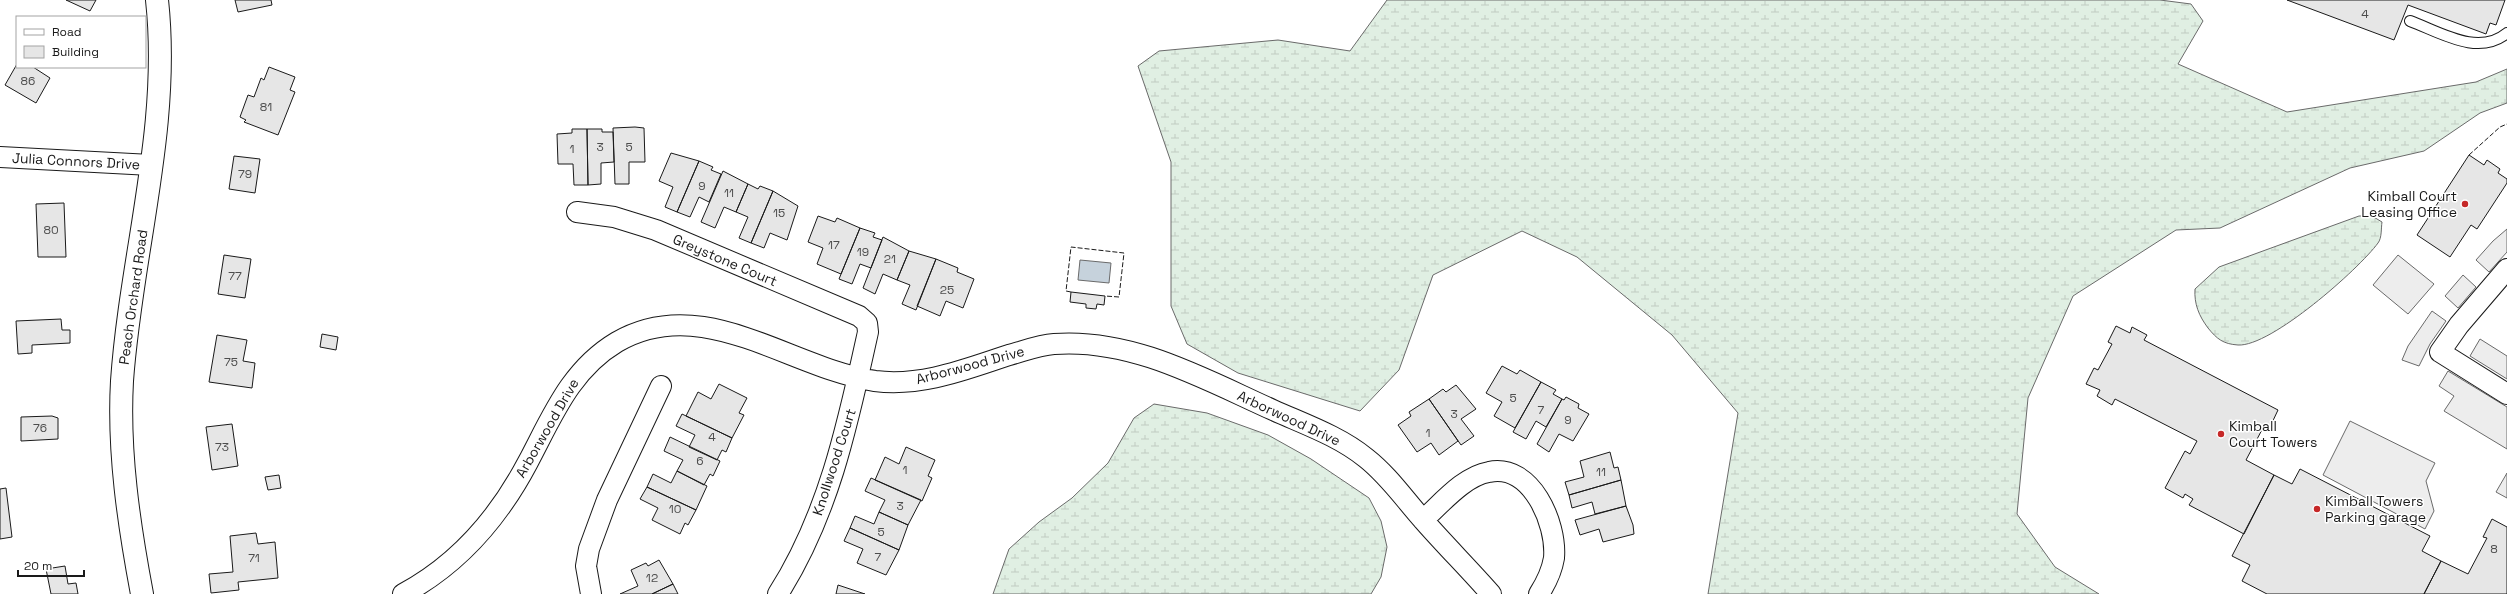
<svg xmlns="http://www.w3.org/2000/svg" width="2507" height="594" font-family="'Space Grotesk',sans-serif">
	<style>
		.wetland { fill: url(#wetland-marsh); stroke: #6a6a6a }
		.parking { fill: #ededed; stroke: #6a6a6a }
		.water { fill: #c6d2dc; stroke: #6a6a6a }
		.building { fill: #e6e6e6; stroke: #1a1a1a }
		.lines { fill: none; stroke-linecap: round; stroke-linejoin: round }
		.service-casing { stroke: #1a1a1a; stroke-width: 12 }
		.minor-casing { stroke: #1a1a1a; stroke-width: 22 }
		.tertiary-casing { stroke: #1a1a1a; stroke-width: 24 }
		.service { stroke: #fff; stroke-width: 10 }
		.minor { stroke: #fff; stroke-width: 20 }
		.tertiary { stroke: #fff; stroke-width: 22 }
		.fence { stroke: #1a1a1a; stroke-width: 1; stroke-dasharray: 5 2; stroke-linecap: butt }
		.poi-dot { fill: #c62828; stroke: #fff; stroke-width: 1.5 }
		.labels { text-anchor: middle; stroke-width: 3; stroke-linejoin: round; paint-order: stroke }
		.number-label { font-size: 12px; fill: #4d4d4d }
		.street-label { font-size: 14px; fill: #1a1a1a; stroke: #fff }
		.poi-label { font-size: 14px; fill: #1a1a1a; stroke: #fff; text-anchor: start }
	</style>
	<defs>
		<pattern id="wetland-marsh" width="20" height="14" patternUnits="userSpaceOnUse"><rect width="20" height="14" fill="#e0efe3"/><path d="M1 5h8M5 5V1M11 12h8M15 12V8" fill="none" stroke="#c0ccc2"/></pattern>
	</defs>
	<rect width="100%" height="100%" fill="#fff"/>
	<path class="wetland" d="M 1387,0 L 2160,0 L 2191,4 L 2203,21 L 2178,64 L 2287,112 L 2476,82 L 2507,69 L 2507,103 L 2480,113 L 2424,151 L 2350,168 L 2220,228 L 2176,230 L 2073,296 L 2028,398 L 2017,514 L 2055,567 L 2099,594 L 1708,594 L 1738,413 L 1672,335 L 1577,257 L 1522,231 L 1433,275 L 1399,370 L 1360,411 L 1238,373 L 1187,344 L 1171,306 L 1171,162 L 1138,66 L 1159,51 L 1278,40 L 1350,51 Z
		M 2359,216 L 2372,216 L 2382,222 C 2381,228 2382,238 2378,243 C 2359,269 2271,347 2238,345 C 2223,344 2217,339 2208,328 C 2199,316 2194,304 2195,289 L 2219,267 Z
		M 1154,404 L 1207,413 L 1268,435 L 1311,459 L 1369,498 L 1381,521 L 1387,547 L 1381,577 L 1371,594 L 993,594 L 1009,549 L 1039,522 L 1072,498 L 1108,463 L 1134,418 Z"/>
	<path class="parking" d="M 2507,229 L 2507,252 L 2489,272 L 2476,260 L 2493,241 Z
		M 2398,255 L 2434,284 L 2408,314 L 2373,285 Z
		M 2463,275 L 2476,287 L 2458,308 L 2445,296 Z
		M 2432,311 L 2446,321 L 2430,344 L 2419,366 L 2402,360 L 2408,346 Z
		M 2480,339 L 2507,356 L 2507,379 L 2470,356 Z
		M 2448,371 L 2507,407 L 2507,449 L 2444,411 L 2454,396 L 2439,386 Z
		M 2350,421 L 2435,463 L 2426,481 L 2434,511 L 2425,529 L 2323,475 Z
		M 2507,473 L 2507,498 L 2496,492 Z"/>
	<path class="water" d="M 1080,260 L 1111,263 L 1109,283 L 1078,280 Z"/>
	<path class="building" d="M 66,0 L 96,0 L 90,11 Z
		M 235,0 L 271,0 L 272,5 L 238,12 Z
		M 2287,0 L 2505,0 L 2496,25 L 2490,23 L 2486,34 L 2408,5 L 2394,40 Z
		M 17,64 L 17,67 L 33,67 L 50,78 L 36,103 L 5,85 Z
		M 269,67 L 295,77 L 290,90 L 295,92 L 278,135 L 244,122 L 246,120 L 240,117 L 248,95 L 254,97 L 261,78 L 264,80 Z
		M 635,127 L 644,128 L 645,162 L 629,162 L 629,184 L 615,184 L 613,128 Z
		M 572,129 L 587,129 L 588,185 L 574,185 L 573,164 L 558,164 L 557,134 L 572,133 Z
		M 587,129 L 602,129 L 602,132 L 613,132 L 614,162 L 601,163 L 601,184 L 588,185 Z
		M 671,153 L 699,161 L 677,212 L 665,207 L 673,187 L 659,181 Z
		M 2469,155 L 2484,165 L 2487,160 L 2500,169 L 2498,173 L 2507,179 L 2507,183 L 2477,229 L 2471,225 L 2450,257 L 2417,235 Z
		M 234,156 L 260,159 L 255,193 L 229,189 Z
		M 699,161 L 713,167 L 711,170 L 721,174 L 709,202 L 699,197 L 690,217 L 677,212 Z
		M 723,171 L 748,184 L 736,212 L 724,207 L 715,228 L 701,222 Z
		M 748,184 L 758,189 L 760,186 L 773,191 L 751,243 L 739,238 L 748,217 L 736,212 Z
		M 773,191 L 798,206 L 787,240 L 770,233 L 764,248 L 751,243 Z
		M 64,203 L 66,257 L 38,257 L 36,204 Z
		M 818,216 L 835,222 L 837,218 L 860,228 L 841,274 L 817,264 L 823,248 L 808,242 Z
		M 860,228 L 875,233 L 873,237 L 882,240 L 871,268 L 860,264 L 852,284 L 839,279 Z
		M 883,237 L 909,251 L 897,280 L 883,274 L 875,294 L 863,288 Z
		M 909,251 L 936,259 L 916,310 L 902,304 L 910,285 L 897,280 Z
		M 224,255 L 251,259 L 245,298 L 218,294 Z
		M 936,259 L 958,268 L 957,272 L 974,279 L 963,308 L 946,301 L 940,316 L 917,306 Z
		M 1071,292 L 1105,296 L 1104,305 L 1097,304 L 1096,309 L 1086,308 L 1086,304 L 1070,302 Z
		M 61,319 L 62,330 L 70,330 L 70,343 L 32,345 L 32,353 L 18,354 L 16,321 Z
		M 2116,326 L 2130,333 L 2132,327 L 2147,335 L 2144,340 L 2278,410 L 2270,427 L 2265,424 L 2246,460 L 2274,475 L 2244,534 L 2189,505 L 2193,499 L 2185,494 L 2183,498 L 2165,488 L 2185,451 L 2190,454 L 2197,441 L 2115,399 L 2112,405 L 2097,396 L 2100,390 L 2086,384 L 2094,368 L 2098,370 L 2112,344 L 2108,342 Z
		M 322,334 L 338,337 L 336,350 L 320,347 Z
		M 217,335 L 247,340 L 243,361 L 255,363 L 252,388 L 209,382 Z
		M 1502,366 L 1517,374 L 1520,370 L 1541,382 L 1515,428 L 1494,416 L 1502,402 L 1486,393 Z
		M 1541,382 L 1556,390 L 1553,394 L 1562,399 L 1546,427 L 1536,421 L 1526,439 L 1513,432 Z
		M 719,384 L 747,398 L 739,413 L 744,415 L 732,438 L 686,416 L 698,392 L 711,399 Z
		M 1456,385 L 1476,409 L 1461,419 L 1474,436 L 1461,445 L 1429,399 L 1443,389 L 1446,392 Z
		M 1566,397 L 1579,404 L 1578,408 L 1589,414 L 1573,441 L 1559,434 L 1549,452 L 1537,444 L 1562,399 L 1564,400 Z
		M 1429,399 L 1458,441 L 1439,455 L 1431,443 L 1417,452 L 1398,425 L 1411,416 L 1409,412 Z
		M 682,414 L 732,438 L 726,452 L 722,450 L 717,460 L 689,447 L 695,435 L 676,426 Z
		M 52,416 L 58,418 L 58,439 L 21,441 L 21,417 Z
		M 232,424 L 238,466 L 212,470 L 206,427 Z
		M 670,437 L 720,461 L 713,476 L 710,474 L 704,485 L 677,471 L 683,460 L 664,451 Z
		M 906,447 L 935,460 L 928,476 L 932,478 L 922,501 L 875,480 L 885,457 L 899,464 Z
		M 1610,452 L 1614,468 L 1618,467 L 1621,480 L 1569,495 L 1565,482 L 1584,477 L 1580,461 Z
		M 2300,469 L 2430,536 L 2422,551 L 2441,561 L 2424,594 L 2267,594 L 2242,581 L 2250,565 L 2232,556 L 2274,475 L 2292,484 Z
		M 677,471 L 707,486 L 696,510 L 647,487 L 653,474 L 671,483 Z
		M 279,475 L 281,488 L 268,490 L 265,477 Z
		M 871,478 L 921,500 L 908,525 L 879,512 L 885,500 L 865,491 Z
		M 1621,480 L 1626,506 L 1595,514 L 1592,502 L 1572,508 L 1569,495 Z
		M 647,487 L 696,510 L 688,525 L 685,523 L 680,534 L 652,520 L 658,508 L 640,499 Z
		M 6,488 L 12,537 L 0,539 L 0,489 Z
		M 1626,506 L 1633,525 L 1634,534 L 1603,542 L 1599,529 L 1580,535 L 1575,520 Z
		M 879,512 L 908,525 L 899,550 L 850,528 L 855,516 L 874,524 Z
		M 2492,519 L 2507,527 L 2507,594 L 2424,594 L 2441,561 L 2468,574 L 2487,538 L 2483,537 Z
		M 850,528 L 899,550 L 886,575 L 857,563 L 863,549 L 844,541 Z
		M 256,533 L 258,544 L 275,542 L 278,578 L 238,582 L 239,590 L 211,593 L 209,574 L 233,572 L 230,536 Z
		M 659,560 L 673,584 L 652,594 L 620,594 L 638,586 L 631,570 L 646,563 L 648,566 Z
		M 65,566 L 68,584 L 76,583 L 78,594 L 51,594 L 46,569 Z
		M 673,584 L 678,594 L 652,594 Z
		M 838,585 L 865,594 L 836,594 Z"/>
	<g class="lines">
		<defs>
			<path id="service" d="M 2410,21 C 2440,32 2478,57 2507,33"/>
			<path id="minor" d="M 0,157 L 151,165
				M 577,212 L 614,217 L 656,230 L 859,316 L 867,323 L 868,332 C 848,423 829,514 778,594
				M 2507,269 L 2459,325 L 2440,352 L 2507,394
				M 1423,520 C 1441,504 1464,476 1489,472 C 1531,463 1557,523 1554,558 C 1552,570 1546,583 1539,594
				M 403,594 C 459,564 499,517 528,462 C 552,417 570,370 617,342 C 703,292 789,368 875,381 C 922,387 966,369 1009,355 C 1024,351 1039,345 1054,344 C 1132,338 1204,379 1273,410 C 1304,424 1339,436 1366,458 C 1389,476 1405,500 1424,521 C 1446,546 1469,569 1491,594
				M 591,594 L 586,566 L 589,549 L 607,500 L 661,386"/>
			<path id="tertiary" d="M 142,594 C 129,525 118,452 122,381 C 131,253 171,128 157,0"/>
		</defs>
		<use href="#service" class="service-casing"/>
		<use href="#minor" class="minor-casing"/>
		<use href="#tertiary" class="tertiary-casing"/>
		<use href="#service" class="service"/>
		<use href="#minor" class="minor"/>
		<use href="#tertiary" class="tertiary"/>
		<path class="fence" d="M 2469,155 L 2500,127 L 2507,124
			M 1071,292 L 1066,291 L 1071,247 L 1124,253 L 1119,297 L 1105,296"/>
	</g>
	<g class="poi-dot">
		<circle cx="2465" cy="204" r="4"/>
		<circle cx="2221" cy="434" r="4"/>
		<circle cx="2317" cy="509" r="4"/>
	</g>
	<g class="labels">
		<g class="number-label">
			<text x="2365" y="18">4</text>
			<text x="28" y="85">86</text>
			<text x="266" y="111">81</text>
			<text x="600" y="151">3</text>
			<text x="629" y="151">5</text>
			<text x="572" y="153">1</text>
			<text x="245" y="178">79</text>
			<text x="702" y="190">9</text>
			<text x="729" y="197">11</text>
			<text x="779" y="217">15</text>
			<text x="51" y="234">80</text>
			<text x="834" y="249">17</text>
			<text x="863" y="256">19</text>
			<text x="890" y="263">21</text>
			<text x="235" y="280">77</text>
			<text x="947" y="294">25</text>
			<text x="231" y="366">75</text>
			<text x="1513" y="402">5</text>
			<text x="1541" y="414">7</text>
			<text x="1454" y="418">3</text>
			<text x="1568" y="424">9</text>
			<text x="40" y="432">76</text>
			<text x="1428" y="437">1</text>
			<text x="712" y="441">4</text>
			<text x="222" y="451">73</text>
			<text x="700" y="465">6</text>
			<text x="905" y="474">1</text>
			<text x="1601" y="476">11</text>
			<text x="900" y="510">3</text>
			<text x="675" y="513">10</text>
			<text x="881" y="536">5</text>
			<text x="2494" y="553">8</text>
			<text x="878" y="561">7</text>
			<text x="254" y="562">71</text>
			<text x="652" y="582">12</text>
		</g>
		<g class="street-label">
			<text transform="translate(76 161) rotate(3)" y="5">Julia Connors Drive</text>
			<text transform="translate(725 260) rotate(23)" y="5">Greystone Court</text>
			<text transform="translate(133 297) rotate(-82)" y="5">Peach Orchard Road</text>
			<text transform="translate(970 365) rotate(-15)" y="5">Arborwood Drive</text>
			<text transform="translate(1289 418) rotate(25)" y="5">Arborwood Drive</text>
			<text transform="translate(547 428) rotate(-60)" y="5">Arborwood Drive</text>
			<text transform="translate(834 462) rotate(-72)" y="5">Knollwood Court</text>
		</g>
		<g class="poi-label">
			<text x="2457" y="201" text-anchor="end">Kimball Court<tspan x="2457" dy="16">Leasing Office</tspan></text>
			<text x="2229" y="431">Kimball<tspan x="2229" dy="16">Court Towers</tspan></text>
			<text x="2325" y="506">Kimball Towers<tspan x="2325" dy="16">Parking garage</tspan></text>
		</g>
	</g>
	<rect x="16" y="16" width="130" height="52" fill="#ffffff" stroke="#a3a3a3"/>
	<rect x="24" y="29" width="20" height="6" fill="#ffffff" stroke="#a3a3a3"/>
	<text x="52" y="36" font-size="12" fill="#1a1a1a">Road</text>
	<rect x="24" y="46" width="20" height="12" fill="#e6e6e6" stroke="#a3a3a3"/>
	<text x="52" y="56" font-size="12" fill="#1a1a1a">Building</text>
	<path d="M18 570v6h66v-6" fill="none" stroke="#1a1a1a" stroke-width="2"/>
	<text x="24" y="570" font-size="12" fill="#1a1a1a" stroke="#ffffff" stroke-width="3" paint-order="stroke">20 m</text>
</svg>
